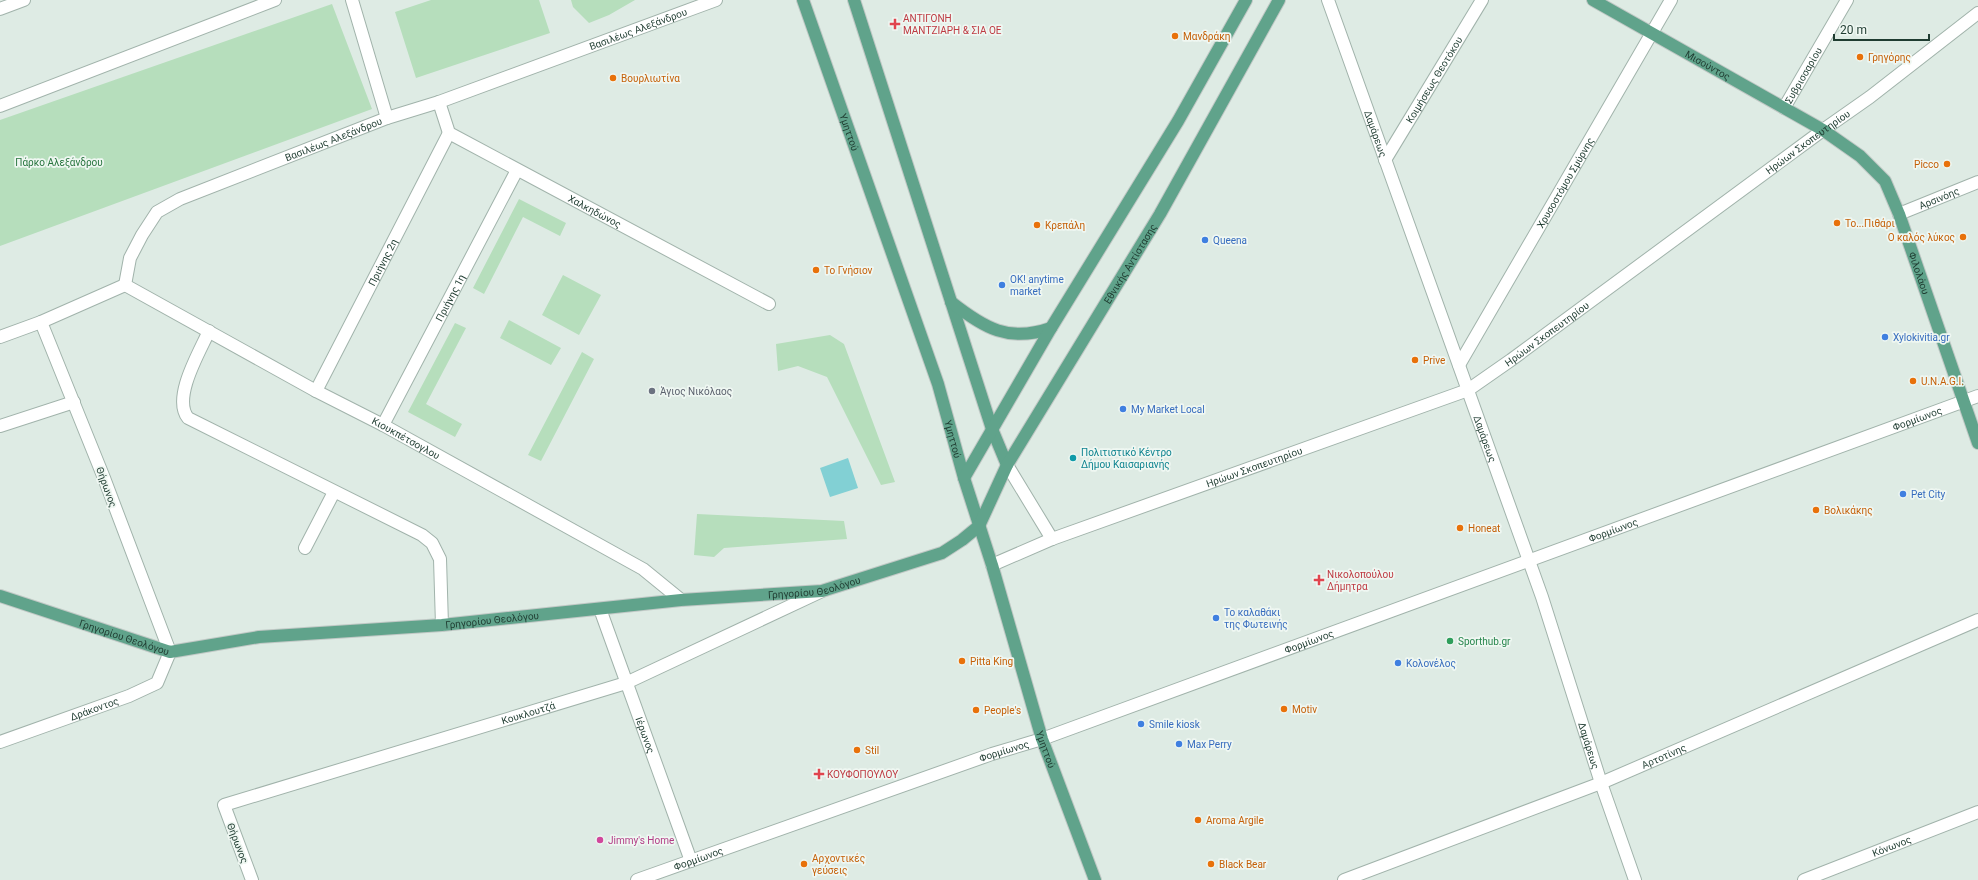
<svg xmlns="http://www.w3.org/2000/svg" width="1978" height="880" font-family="Roboto,sans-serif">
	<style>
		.green { fill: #b6debc }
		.water { fill: #82d0d4 }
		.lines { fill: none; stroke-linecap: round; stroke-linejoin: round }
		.minor-casing { stroke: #a1b3ab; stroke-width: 14 }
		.major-casing { stroke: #c0c8c5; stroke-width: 14 }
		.minor { stroke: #fff; stroke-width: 12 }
		.major { stroke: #60a38b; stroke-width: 12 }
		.health-dot { fill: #e0444e; stroke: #eff7f2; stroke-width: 1.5 }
		.food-dot { fill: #e8710a; stroke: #eff7f2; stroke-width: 1.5 }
		.shop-dot { fill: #3f7fe0; stroke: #eff7f2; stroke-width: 1.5 }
		.worship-dot { fill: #6b7280; stroke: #eff7f2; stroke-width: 1.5 }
		.culture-dot { fill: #0f9aa8; stroke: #eff7f2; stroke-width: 1.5 }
		.leisure-dot { fill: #2e9e5b; stroke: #eff7f2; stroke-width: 1.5 }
		.hotel-dot { fill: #d1479c; stroke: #eff7f2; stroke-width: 1.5 }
		.labels { text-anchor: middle; stroke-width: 3.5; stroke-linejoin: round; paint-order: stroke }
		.health-label { font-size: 10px; fill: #be3a42; stroke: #eff7f2; text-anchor: start }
		.street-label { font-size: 10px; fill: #1f3c31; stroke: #eff7f2 }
		.food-label { font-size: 10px; fill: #c56008; stroke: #eff7f2; text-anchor: start }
		.park-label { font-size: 10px; fill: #27743d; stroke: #eff7f2 }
		.shop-label { font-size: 10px; fill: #366cbe; stroke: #eff7f2; text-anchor: start }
		.worship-label { font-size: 10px; fill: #5b616d; stroke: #eff7f2; text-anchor: start }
		.culture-label { font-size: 10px; fill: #0d838f; stroke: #eff7f2; text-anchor: start }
		.leisure-label { font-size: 10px; fill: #27864d; stroke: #eff7f2; text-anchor: start }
		.hotel-label { font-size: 10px; fill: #b23c85; stroke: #eff7f2; text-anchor: start }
	</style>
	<rect width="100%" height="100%" fill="#deebe4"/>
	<path class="green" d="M 431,0 L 539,0 L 550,33 L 416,78 L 395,12 Z
		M 571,0 L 635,0 L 609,15 L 589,23 L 573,7 Z
		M 332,4 L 372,109 L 0,246 L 0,120 Z
		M 519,199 L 566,223 L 560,236 L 523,217 L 484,294 L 473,288 Z
		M 563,275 L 601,295 L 579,335 L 542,315 Z
		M 509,320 L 561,348 L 551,365 L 500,338 Z
		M 455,323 L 466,328 L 426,404 L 462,424 L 455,437 L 408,412 Z
		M 830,335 L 844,344 L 895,482 L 881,485 L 827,377 L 798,366 L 778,371 L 776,344 Z
		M 582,352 L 594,359 L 541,461 L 528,455 Z
		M 697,514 L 844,521 L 847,539 L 724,548 L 714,557 L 694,555 Z"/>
	<path class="water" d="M 848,458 L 858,488 L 830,497 L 820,468 Z"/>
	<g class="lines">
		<defs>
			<g id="minor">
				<path d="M 352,0 L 387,118"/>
				<path id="s1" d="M 1328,0 L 1542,597 L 1601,783 L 1635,880"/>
				<path d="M 0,9 L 24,0"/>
				<path id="s2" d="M 439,102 L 449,133 L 769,304"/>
				<path d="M 0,106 L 275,0"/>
				<path id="s3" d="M 1784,108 L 1847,0"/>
				<path id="s4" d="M 1385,160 L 1482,0"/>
				<path id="s5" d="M 1899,214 L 1978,182"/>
				<path id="s6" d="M 125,285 L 130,258 L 142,235 L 157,212 L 180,199 L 387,118 L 439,102 L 716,0"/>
				<path id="s7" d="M 125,285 L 316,391 L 383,425 L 643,569 L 681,600"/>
				<path d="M 209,331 C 199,353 172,398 188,418 L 422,535 L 432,543 L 440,559 L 442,625"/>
				<path d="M 0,337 L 41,322 L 125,285"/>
				<path id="s8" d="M 1459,365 L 1671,0"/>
				<path id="s9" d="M 316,391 L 449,133"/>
				<path id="s10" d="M 383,425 L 517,170"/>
				<path d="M 0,426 L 74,402"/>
				<path d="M 1007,465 L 1052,539"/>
				<path d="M 305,548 L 334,492"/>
				<path id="s11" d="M 992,565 L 1052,539 L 1468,390 L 1511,360 L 1823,130 L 1870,97 L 1978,13"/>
				<path id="s12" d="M 600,609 L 691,861"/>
				<path id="s13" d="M 0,742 L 129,696 L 157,683 L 170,652 L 104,478 L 41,322"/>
				<path id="s14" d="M 252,880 L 224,805 L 626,683 L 820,592"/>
				<path id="s15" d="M 637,880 L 992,754 L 1042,739 L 1978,396"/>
				<path id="s16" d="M 1344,880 L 1601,783 L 1978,620"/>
				<path id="s17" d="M 1804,880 L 1978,812"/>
			</g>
			<g id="major">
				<path id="s18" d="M 803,0 L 938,384 L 964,478 L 992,565 L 1042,739 L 1095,880"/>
				<path d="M 854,0 L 992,429 L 1007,465"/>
				<path id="s19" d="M 1593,0 L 1823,130 L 1860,156 L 1885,181 L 1899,214 L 1978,443"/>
				<path d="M 951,302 C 984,328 1009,343 1051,328"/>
				<path d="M 964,478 L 1051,328 L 1178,121 L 1246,0"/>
				<path id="s20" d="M 0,596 L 170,652 L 259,637 L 442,625 L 681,600 L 822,591 L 942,553 L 962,540 L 979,526 L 1007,465 L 1160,214 L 1279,0"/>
			</g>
		</defs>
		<use href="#minor" class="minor-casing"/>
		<use href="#major" class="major-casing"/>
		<use href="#minor" class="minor"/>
		<use href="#major" class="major"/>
	</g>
	<g class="health-dot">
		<path d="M893 18h4v4h4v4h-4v4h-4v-4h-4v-4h4z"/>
		<path d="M1317 574h4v4h4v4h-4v4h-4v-4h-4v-4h4z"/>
		<path d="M817 768h4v4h4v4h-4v4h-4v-4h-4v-4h4z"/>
	</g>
	<g class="food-dot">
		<circle cx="1175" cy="36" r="4"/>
		<circle cx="1860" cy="57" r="4"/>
		<circle cx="613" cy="78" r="4"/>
		<circle cx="1947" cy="164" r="4"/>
		<circle cx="1837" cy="223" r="4"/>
		<circle cx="1037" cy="225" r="4"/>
		<circle cx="1963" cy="237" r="4"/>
		<circle cx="816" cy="270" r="4"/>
		<circle cx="1415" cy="360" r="4"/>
		<circle cx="1913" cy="381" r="4"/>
		<circle cx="1816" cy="510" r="4"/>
		<circle cx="1460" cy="528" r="4"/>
		<circle cx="962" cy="661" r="4"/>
		<circle cx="1284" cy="709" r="4"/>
		<circle cx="976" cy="710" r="4"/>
		<circle cx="857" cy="750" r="4"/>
		<circle cx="1198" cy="820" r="4"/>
		<circle cx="804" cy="864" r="4"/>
		<circle cx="1211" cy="864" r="4"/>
	</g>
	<g class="shop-dot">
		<circle cx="1205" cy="240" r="4"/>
		<circle cx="1002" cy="285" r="4"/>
		<circle cx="1885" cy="337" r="4"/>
		<circle cx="1123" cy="409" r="4"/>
		<circle cx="1903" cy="494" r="4"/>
		<circle cx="1216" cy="618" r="4"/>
		<circle cx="1398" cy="663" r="4"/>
		<circle cx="1141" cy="724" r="4"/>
		<circle cx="1179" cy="744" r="4"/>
	</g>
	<circle class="worship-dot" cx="652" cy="391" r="4"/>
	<circle class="culture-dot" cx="1073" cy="458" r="4"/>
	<circle class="leisure-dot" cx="1450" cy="641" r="4"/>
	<circle class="hotel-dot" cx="600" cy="840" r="4"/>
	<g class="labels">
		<g class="health-label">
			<text x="903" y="22">ΑΝΤΙΓΟΝΗ<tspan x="903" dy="12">ΜΑΝΤΖΙΑΡΗ &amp; ΣΙΑ ΟΕ</tspan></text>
			<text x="1327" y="578">Νικολοπούλου<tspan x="1327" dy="12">Δήμητρα</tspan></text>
			<text x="827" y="778">ΚΟΥΦΟΠΟΥΛΟΥ</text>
		</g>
		<g class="street-label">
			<text dy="4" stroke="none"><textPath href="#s6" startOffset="596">Βασιλέως Αλεξάνδρου</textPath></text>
			<text dy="4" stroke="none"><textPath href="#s19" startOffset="132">Μισούντος</textPath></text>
			<text dy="4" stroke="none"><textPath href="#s3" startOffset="38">Συβρισσαρίου</textPath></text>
			<text dy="4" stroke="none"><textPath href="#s4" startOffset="94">Κοιμήσεως Θεοτόκου</textPath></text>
			<text dy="4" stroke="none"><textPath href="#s18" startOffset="140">Υμηττού</textPath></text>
			<text dy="4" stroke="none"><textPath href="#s1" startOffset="142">Δαμάρεως</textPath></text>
			<text dy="4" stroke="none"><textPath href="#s6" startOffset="272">Βασιλέως Αλεξάνδρου</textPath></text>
			<text dy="4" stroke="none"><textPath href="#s11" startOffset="928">Ηρώων Σκοπευτηρίου</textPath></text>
			<text dy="4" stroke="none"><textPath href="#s8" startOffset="211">Χρυσοστόμου Σμύρνης</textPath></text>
			<text dy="4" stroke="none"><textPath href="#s5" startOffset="43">Αρσινόης</textPath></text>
			<text dy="4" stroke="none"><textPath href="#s2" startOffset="198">Χαλκηδώνος</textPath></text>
			<text dy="4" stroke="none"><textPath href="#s9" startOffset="145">Πριήνης 2η</textPath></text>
			<text dy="4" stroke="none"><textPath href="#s20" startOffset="1309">Εθνικής Αντίστασης</textPath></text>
			<text dy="4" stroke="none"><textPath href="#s19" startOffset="443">Φιλολάου</textPath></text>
			<text dy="4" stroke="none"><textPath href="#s10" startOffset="144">Πριήνης 1η</textPath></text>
			<text dy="4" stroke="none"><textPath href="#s11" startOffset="604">Ηρώων Σκοπευτηρίου</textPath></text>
			<text dy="4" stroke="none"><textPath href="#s15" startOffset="1361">Φορμίωνος</textPath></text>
			<text dy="4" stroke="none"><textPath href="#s7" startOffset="320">Κιουκπέτσογλου</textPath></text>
			<text dy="4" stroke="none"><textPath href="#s18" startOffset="464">Υμηττού</textPath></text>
			<text dy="4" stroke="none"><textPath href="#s1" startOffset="466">Δαμάρεως</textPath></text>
			<text dy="4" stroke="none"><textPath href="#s11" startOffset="280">Ηρώων Σκοπευτηρίου</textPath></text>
			<text transform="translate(107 487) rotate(70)" y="4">Θήρωνος</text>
			<text dy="4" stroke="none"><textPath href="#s15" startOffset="1037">Φορμίωνος</textPath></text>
			<text dy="4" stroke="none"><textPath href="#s20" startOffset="827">Γρηγορίου Θεολόγου</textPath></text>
			<text dy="4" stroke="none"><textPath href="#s20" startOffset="503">Γρηγορίου Θεολόγου</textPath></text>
			<text dy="4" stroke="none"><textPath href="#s20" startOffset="131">Γρηγορίου Θεολόγου</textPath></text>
			<text dy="4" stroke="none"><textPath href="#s15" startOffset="713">Φορμίωνος</textPath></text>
			<text dy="4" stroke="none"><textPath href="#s13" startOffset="100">Δράκοντος</textPath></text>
			<text dy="4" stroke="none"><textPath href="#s14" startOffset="398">Κουκλουτζά</textPath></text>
			<text dy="4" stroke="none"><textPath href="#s12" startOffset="134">Ιέρωνος</textPath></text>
			<text dy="4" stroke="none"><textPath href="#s1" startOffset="790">Δαμάρεως</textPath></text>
			<text dy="4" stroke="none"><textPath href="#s18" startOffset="788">Υμηττού</textPath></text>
			<text dy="4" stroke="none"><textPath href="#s15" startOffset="389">Φορμίωνος</textPath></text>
			<text dy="4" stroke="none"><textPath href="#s16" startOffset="343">Αρτοτίνης</textPath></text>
			<text transform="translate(238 843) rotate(69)" y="4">Θήρωνος</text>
			<text dy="4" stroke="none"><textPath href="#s17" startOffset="94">Κόνωνος</textPath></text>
			<text dy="4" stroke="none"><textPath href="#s15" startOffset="65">Φορμίωνος</textPath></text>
		</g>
		<g class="food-label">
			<text x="1183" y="40">Μανδράκη</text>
			<text x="1868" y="61">Γρηγόρης</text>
			<text x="621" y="82">Βουρλιωτίνα</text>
			<text x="1939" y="168" text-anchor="end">Picco</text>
			<text x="1845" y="227">Το...Πιθάρι</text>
			<text x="1045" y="229">Κρεπάλη</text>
			<text x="1955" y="241" text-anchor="end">Ο καλός λύκος</text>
			<text x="824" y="274">Το Γνήσιον</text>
			<text x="1423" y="364">Prive</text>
			<text x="1921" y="385">U.N.A.G.I.</text>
			<text x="1824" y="514">Βολικάκης</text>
			<text x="1468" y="532">Honeat</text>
			<text x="970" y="665">Pitta King</text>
			<text x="1292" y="713">Motiv</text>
			<text x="984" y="714">People's</text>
			<text x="865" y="754">Stil</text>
			<text x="1206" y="824">Aroma Argile</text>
			<text x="812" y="862">Αρχοντικές<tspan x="812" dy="12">γεύσεις</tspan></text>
			<text x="1219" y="868">Black Bear</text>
		</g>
		<g class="park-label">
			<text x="59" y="166">Πάρκο Αλεξάνδρου</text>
		</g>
		<g class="shop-label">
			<text x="1213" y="244">Queena</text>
			<text x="1010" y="283">OK! anytime<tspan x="1010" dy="12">market</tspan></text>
			<text x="1893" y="341">Xylokivitia.gr</text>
			<text x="1131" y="413">My Market Local</text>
			<text x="1911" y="498">Pet City</text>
			<text x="1224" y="616">Το καλαθάκι<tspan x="1224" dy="12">της Φωτεινής</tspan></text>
			<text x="1406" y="667">Κολονέλος</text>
			<text x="1149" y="728">Smile kiosk</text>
			<text x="1187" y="748">Max Perry</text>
		</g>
		<g class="worship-label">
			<text x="660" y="395">Άγιος Νικόλαος</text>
		</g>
		<g class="culture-label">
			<text x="1081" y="456">Πολιτιστικό Κέντρο<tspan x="1081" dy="12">Δήμου Καισαριανής</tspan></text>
		</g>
		<g class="leisure-label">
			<text x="1458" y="645">Sporthub.gr</text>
		</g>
		<g class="hotel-label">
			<text x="608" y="844">Jimmy's Home</text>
		</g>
	</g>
	<path d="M1834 34v6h95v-6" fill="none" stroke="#1f3c31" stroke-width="2"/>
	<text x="1840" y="34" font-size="12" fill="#1f3c31" stroke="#eff7f2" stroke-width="3" paint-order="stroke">20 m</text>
</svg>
